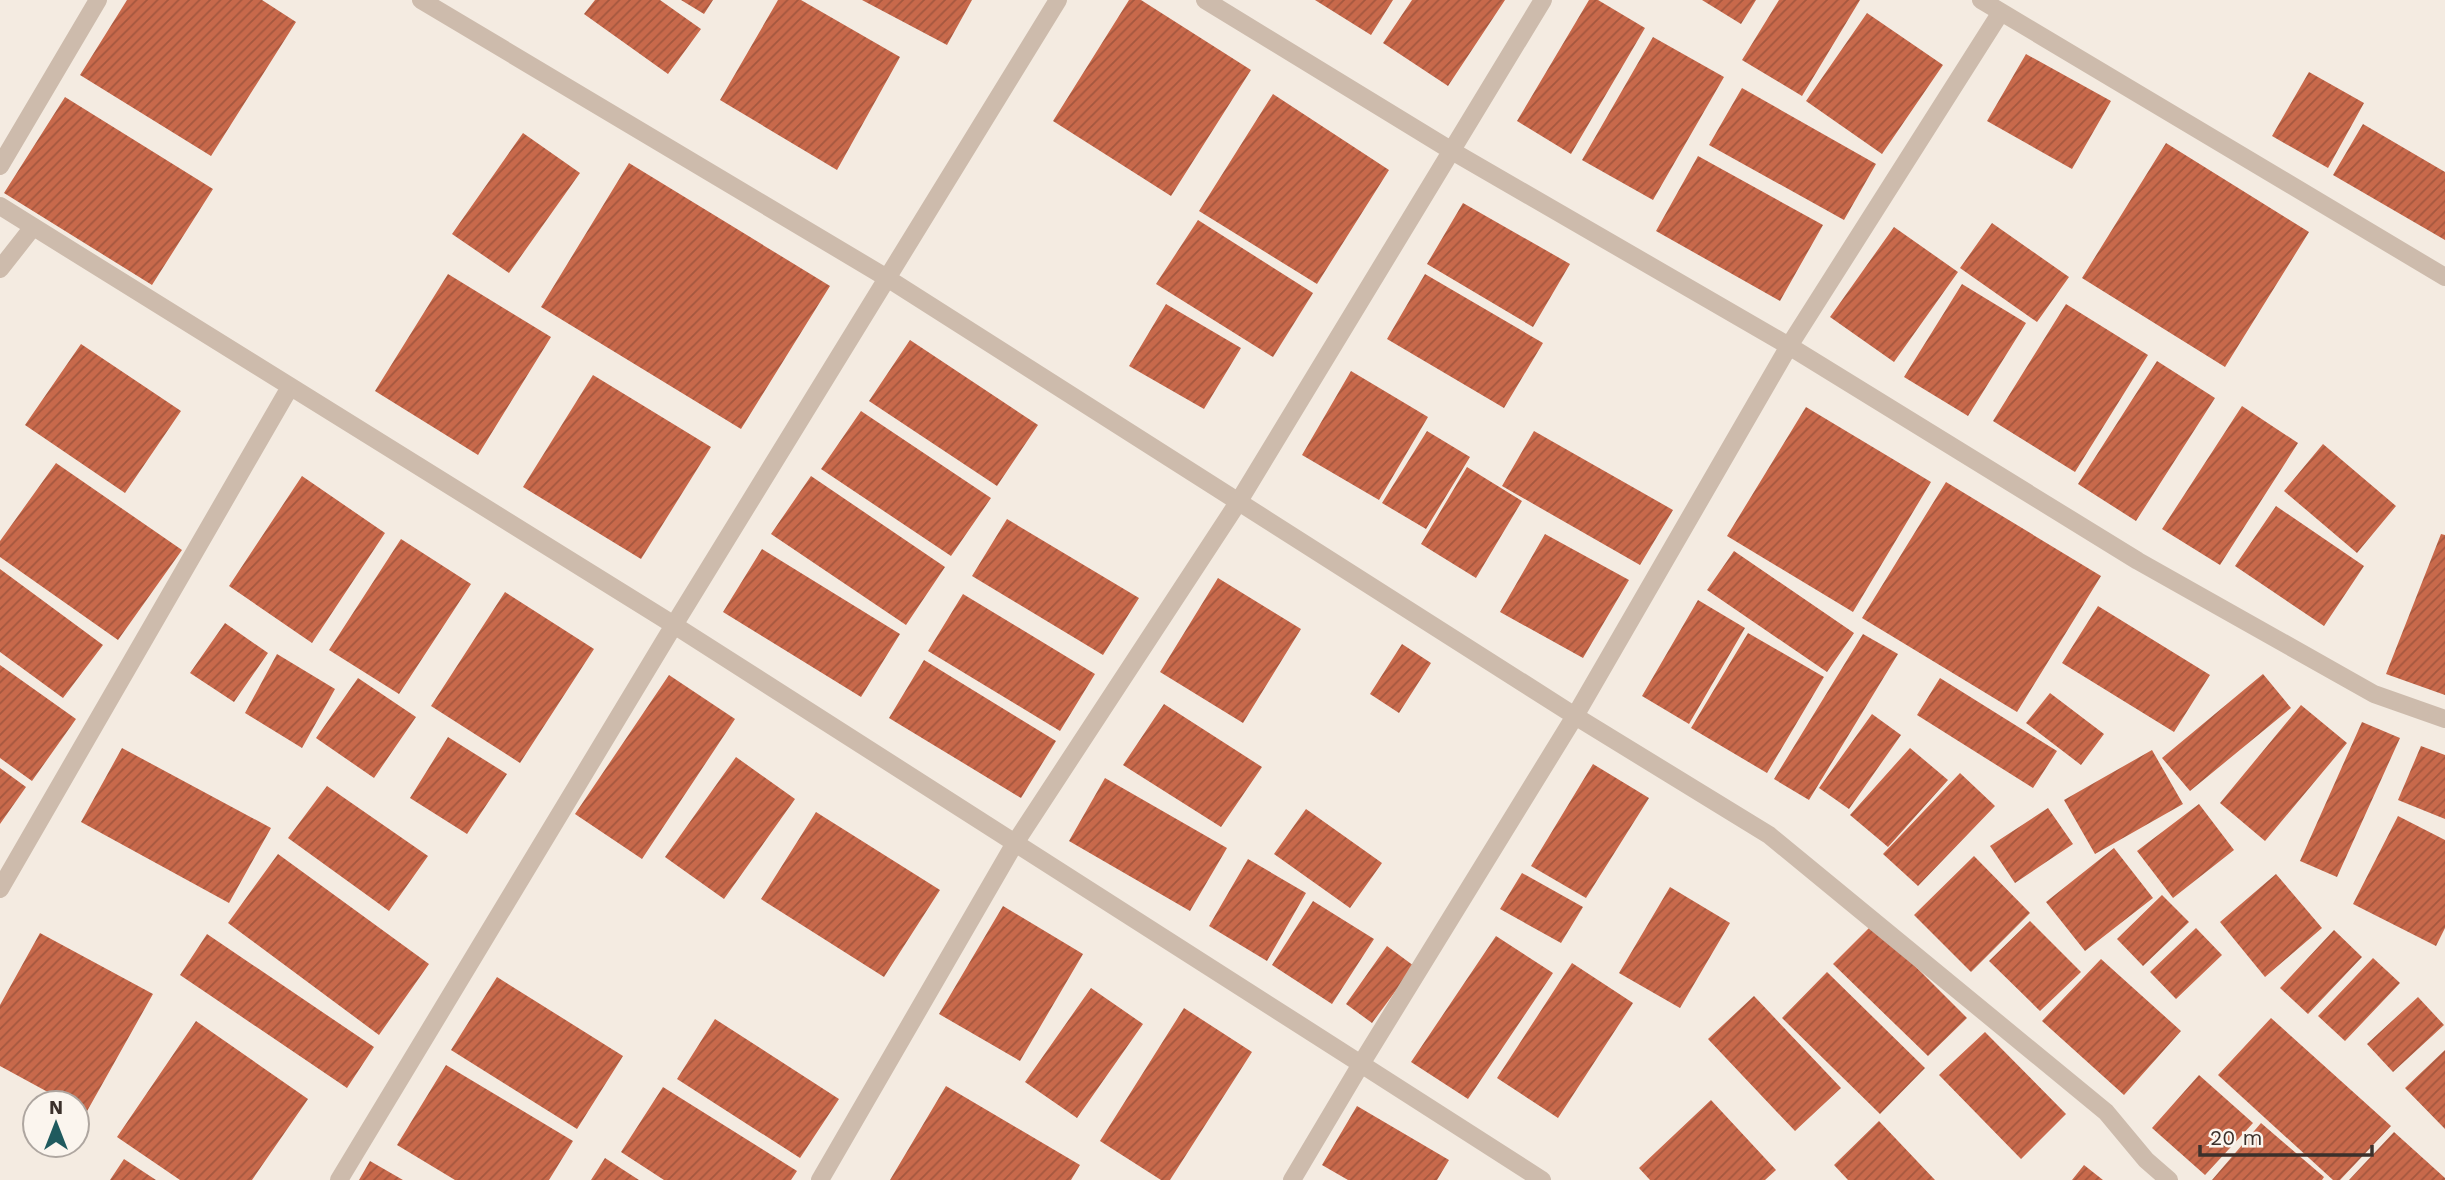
<svg xmlns="http://www.w3.org/2000/svg" width="2445" height="1180" font-family="'Work Sans',sans-serif">
	<style>
		.building { fill: url(#building-hatch) }
		.lines { fill: none; stroke-linecap: round; stroke-linejoin: round }
		.minor { stroke: #cdbbac; stroke-width: 18 }
	</style>
	<defs>
		<pattern id="building-hatch" width="6" height="6" patternUnits="userSpaceOnUse" patternTransform="scale(1.75)"><rect width="6" height="6" fill="#c8694b"/><path d="M-1 1l2-2M0 6l6-6M5 7l2-2" fill="none" stroke="#a4573f"/></pattern>
	</defs>
	<rect width="100%" height="100%" fill="#f4ebe1"/>
	<path class="building" d="M 127,0 L 262,0 L 296,22 L 211,156 L 80,75 Z
		M 595,0 L 660,0 L 701,29 L 668,74 L 584,14 Z
		M 681,0 L 713,0 L 704,14 Z
		M 778,0 L 801,0 L 900,57 L 837,170 L 720,100 Z
		M 862,0 L 972,0 L 947,45 Z
		M 1129,0 L 1141,0 L 1251,70 L 1171,196 L 1053,121 Z
		M 1315,0 L 1393,0 L 1371,35 Z
		M 1412,0 L 1505,0 L 1448,86 L 1383,43 Z
		M 1589,0 L 1598,0 L 1645,28 L 1571,154 L 1517,121 Z
		M 1702,0 L 1756,0 L 1741,24 Z
		M 1779,0 L 1860,0 L 1802,96 L 1742,60 Z
		M 1867,13 L 1943,65 L 1882,154 L 1806,101 Z
		M 1653,37 L 1724,77 L 1653,200 L 1582,160 Z
		M 2026,54 L 2111,101 L 2072,169 L 1987,121 Z
		M 2309,72 L 2364,103 L 2328,168 L 2272,136 Z
		M 1742,88 L 1876,164 L 1844,220 L 1709,145 Z
		M 1273,94 L 1389,170 L 1317,284 L 1199,211 Z
		M 65,97 L 213,189 L 152,285 L 4,193 Z
		M 2363,124 L 2445,172 L 2445,240 L 2333,175 Z
		M 523,133 L 580,173 L 509,273 L 452,234 Z
		M 2166,143 L 2309,232 L 2225,367 L 2082,278 Z
		M 1698,156 L 1823,225 L 1780,301 L 1656,231 Z
		M 629,163 L 830,286 L 741,429 L 541,307 Z
		M 1463,203 L 1570,264 L 1533,327 L 1427,264 Z
		M 1198,220 L 1313,293 L 1273,357 L 1156,284 Z
		M 1992,223 L 2069,277 L 2037,322 L 1960,268 Z
		M 1894,227 L 1958,272 L 1894,362 L 1830,317 Z
		M 448,274 L 551,337 L 478,455 L 375,391 Z
		M 1425,274 L 1543,343 L 1504,408 L 1387,339 Z
		M 1962,284 L 2026,323 L 1968,416 L 1904,377 Z
		M 1166,304 L 1241,348 L 1204,409 L 1129,366 Z
		M 2066,304 L 2148,355 L 2075,472 L 1993,421 Z
		M 910,340 L 1038,425 L 997,486 L 869,401 Z
		M 81,344 L 181,411 L 125,493 L 25,425 Z
		M 2157,361 L 2215,398 L 2136,521 L 2078,484 Z
		M 1351,371 L 1428,417 L 1379,500 L 1302,455 Z
		M 593,375 L 711,447 L 641,559 L 523,487 Z
		M 2242,406 L 2298,443 L 2220,565 L 2162,529 Z
		M 1806,407 L 1931,482 L 1853,612 L 1727,536 Z
		M 861,411 L 991,498 L 951,556 L 821,469 Z
		M 1427,431 L 1470,457 L 1426,529 L 1382,503 Z
		M 1534,431 L 1673,510 L 1640,565 L 1502,486 Z
		M 2323,444 L 2396,506 L 2357,553 L 2284,491 Z
		M 56,463 L 182,550 L 118,640 L 0,557 L 0,541 Z
		M 1467,467 L 1522,501 L 1476,578 L 1421,544 Z
		M 302,476 L 385,533 L 312,643 L 229,586 Z
		M 811,476 L 945,567 L 906,625 L 771,534 Z
		M 1946,482 L 2101,576 L 2017,712 L 1862,618 Z
		M 2276,506 L 2364,566 L 2324,626 L 2235,566 Z
		M 1007,519 L 1139,598 L 1103,655 L 972,576 Z
		M 1545,534 L 1629,580 L 1583,658 L 1500,612 Z
		M 2441,534 L 2445,535 L 2445,695 L 2386,674 Z
		M 401,539 L 471,584 L 399,694 L 329,650 Z
		M 762,549 L 900,634 L 861,697 L 723,612 Z
		M 1734,551 L 1854,633 L 1827,672 L 1707,590 Z
		M 0,569 L 103,645 L 63,698 L 0,652 Z
		M 1218,578 L 1301,629 L 1243,723 L 1160,672 Z
		M 505,592 L 594,649 L 520,763 L 431,706 Z
		M 963,594 L 1095,674 L 1060,731 L 928,651 Z
		M 1698,600 L 1745,628 L 1689,724 L 1642,696 Z
		M 2098,606 L 2210,675 L 2174,732 L 2062,663 Z
		M 225,623 L 268,653 L 234,702 L 190,673 Z
		M 1748,633 L 1824,677 L 1767,773 L 1691,728 Z
		M 1863,634 L 1898,654 L 1809,800 L 1774,779 Z
		M 1402,644 L 1431,663 L 1399,713 L 1370,694 Z
		M 277,654 L 335,689 L 302,748 L 245,713 Z
		M 924,660 L 1056,741 L 1021,798 L 889,718 Z
		M 0,665 L 76,719 L 32,781 L 0,758 Z
		M 2263,674 L 2291,708 L 2190,791 L 2162,758 Z
		M 669,675 L 735,719 L 642,859 L 575,814 Z
		M 358,678 L 416,717 L 374,778 L 316,738 Z
		M 1940,678 L 2057,751 L 2033,788 L 1917,715 Z
		M 2050,693 L 2104,734 L 2081,765 L 2026,723 Z
		M 1164,704 L 1262,767 L 1221,827 L 1123,765 Z
		M 2301,705 L 2347,743 L 2265,841 L 2220,803 Z
		M 1872,714 L 1901,735 L 1849,809 L 1819,788 Z
		M 2362,722 L 2400,738 L 2337,877 L 2300,861 Z
		M 448,737 L 507,774 L 467,834 L 410,798 Z
		M 2421,746 L 2445,755 L 2445,819 L 2398,800 Z
		M 122,748 L 271,828 L 229,903 L 81,822 Z
		M 1910,748 L 1948,780 L 1888,847 L 1850,815 Z
		M 2152,750 L 2183,804 L 2095,854 L 2064,800 Z
		M 736,757 L 795,799 L 724,899 L 665,857 Z
		M 1593,764 L 1649,798 L 1586,898 L 1531,866 Z
		M 0,768 L 26,787 L 0,824 Z
		M 1960,773 L 1995,806 L 1918,886 L 1883,854 Z
		M 1105,778 L 1227,848 L 1190,911 L 1069,841 Z
		M 327,786 L 428,856 L 389,911 L 288,838 Z
		M 2199,804 L 2234,850 L 2173,898 L 2137,851 Z
		M 2048,808 L 2073,844 L 2015,883 L 1990,846 Z
		M 1306,809 L 1382,863 L 1350,908 L 1274,854 Z
		M 816,812 L 940,890 L 884,977 L 761,899 Z
		M 2398,816 L 2445,840 L 2445,928 L 2436,946 L 2353,904 Z
		M 2114,848 L 2153,898 L 2085,951 L 2046,902 Z
		M 278,854 L 429,964 L 379,1035 L 228,923 Z
		M 1974,856 L 2030,913 L 1971,972 L 1914,915 Z
		M 1248,859 L 1306,893 L 1267,961 L 1209,926 Z
		M 1522,873 L 1583,907 L 1561,943 L 1500,909 Z
		M 2276,874 L 2322,928 L 2265,977 L 2220,922 Z
		M 1670,887 L 1730,923 L 1680,1008 L 1619,973 Z
		M 2162,895 L 2189,922 L 2143,966 L 2117,939 Z
		M 1313,901 L 1374,939 L 1332,1004 L 1272,965 Z
		M 1003,906 L 1083,954 L 1020,1061 L 939,1014 Z
		M 2030,921 L 2081,972 L 2040,1011 L 1989,961 Z
		M 1873,924 L 1967,1018 L 1928,1056 L 1833,964 Z
		M 2196,928 L 2222,955 L 2176,999 L 2150,972 Z
		M 2334,930 L 2362,957 L 2308,1014 L 2280,988 Z
		M 40,933 L 153,994 L 86,1113 L 77,1108 L 77,1103 L 68,1103 L 0,1066 L 0,1005 Z
		M 207,934 L 374,1047 L 347,1088 L 180,975 Z
		M 1496,936 L 1553,973 L 1468,1099 L 1411,1062 Z
		M 1387,946 L 1414,966 L 1372,1023 L 1346,1004 Z
		M 2373,958 L 2400,983 L 2345,1041 L 2318,1016 Z
		M 2101,959 L 2181,1031 L 2124,1095 L 2042,1021 Z
		M 1572,963 L 1633,1003 L 1558,1118 L 1497,1078 Z
		M 1827,972 L 1925,1068 L 1880,1114 L 1782,1018 Z
		M 497,977 L 623,1056 L 577,1129 L 451,1050 Z
		M 1091,988 L 1143,1024 L 1077,1118 L 1025,1082 Z
		M 1754,996 L 1841,1088 L 1795,1131 L 1708,1039 Z
		M 2418,997 L 2444,1025 L 2393,1072 L 2367,1044 Z
		M 1184,1008 L 1252,1052 L 1170,1180 L 1161,1180 L 1100,1141 Z
		M 2271,1018 L 2391,1126 L 2340,1180 L 2333,1180 L 2218,1075 Z
		M 715,1019 L 839,1099 L 800,1158 L 677,1079 Z
		M 196,1021 L 308,1099 L 252,1180 L 180,1180 L 117,1137 Z
		M 1985,1032 L 2066,1114 L 2021,1159 L 1939,1075 Z
		M 2445,1050 L 2445,1129 L 2405,1088 Z
		M 446,1065 L 573,1141 L 549,1180 L 455,1180 L 397,1145 Z
		M 2199,1075 L 2253,1123 L 2205,1175 L 2152,1128 Z
		M 946,1086 L 1080,1165 L 1071,1180 L 890,1180 Z
		M 663,1087 L 797,1171 L 791,1180 L 664,1180 L 621,1152 Z
		M 1711,1100 L 1776,1170 L 1765,1180 L 1650,1180 L 1639,1168 Z
		M 1357,1106 L 1449,1160 L 1437,1180 L 1348,1180 L 1322,1165 Z
		M 1879,1121 L 1935,1180 L 1848,1180 L 1834,1165 Z
		M 2261,1123 L 2324,1177 L 2322,1180 L 2212,1180 Z
		M 2394,1132 L 2445,1178 L 2445,1180 L 2349,1180 Z
		M 605,1158 L 639,1180 L 591,1180 Z
		M 124,1159 L 156,1180 L 110,1180 Z
		M 370,1161 L 403,1180 L 359,1180 Z
		M 2084,1165 L 2103,1180 L 2072,1180 Z"/>
	<g class="lines">
		<path class="minor" d="M 421,0 L 887,278 L 1575,716 L 1769,835 L 2106,1112 L 2146,1160 L 2169,1180
			M 1205,0 L 1452,151 L 1789,346 L 2138,561 L 2374,694 L 2445,719
			M 1981,0 L 2445,277
			M 0,166 L 98,0
			M 0,206 L 674,625 L 1058,0
			M 0,269 L 33,227
			M 0,889 L 290,387
			M 339,1180 L 674,625 L 1361,1064 L 1292,1180
			M 820,1180 L 1015,843 L 1239,501 L 1543,0
			M 1542,1180 L 1361,1064 L 1575,716 L 1789,346 L 2001,12"/>
	</g>
	<g transform="translate(56 1124)"><circle r="33" fill="#fbf5ee" stroke="#aea6a0" stroke-width="2"/>
	<path d="M0-5L12 26L0 18L-12 26Z" fill="#1f5a5e"/>
	<text y="-10" font-size="19" font-weight="bold" text-anchor="middle" fill="#3b302b">N</text>
	</g>
	<path d="M2200 1145v10h172v-10" fill="none" stroke="#3b302b" stroke-width="3.5"/>
	<text x="2210" y="1145" font-size="21" fill="#3b302b" stroke="#fbf5ee" stroke-width="5" paint-order="stroke">20 m</text>
</svg>
